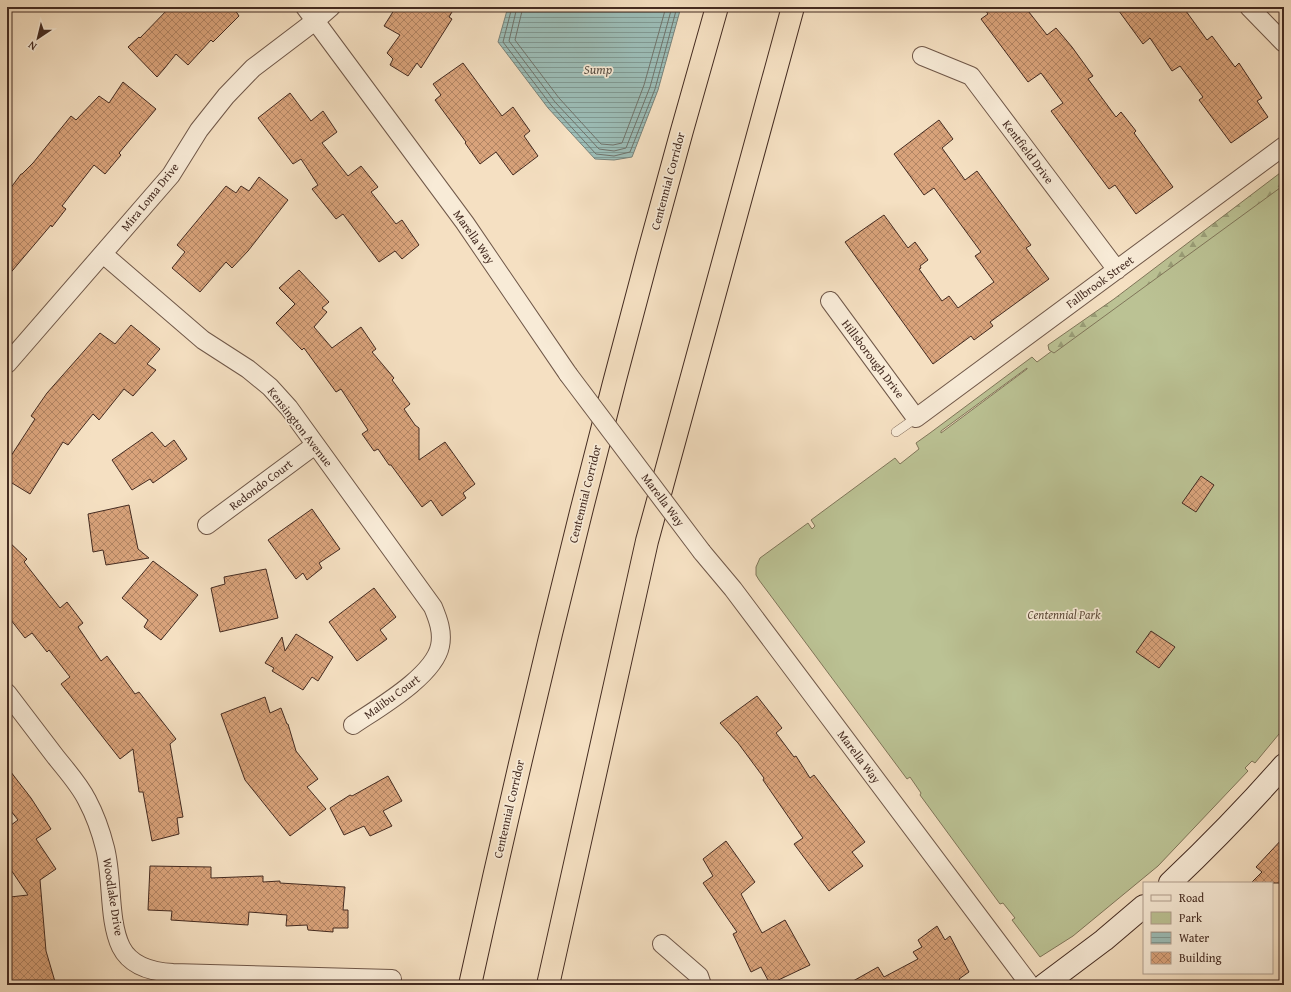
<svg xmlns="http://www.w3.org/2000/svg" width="1291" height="992" font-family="'Gentium Book Plus',serif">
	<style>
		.green { fill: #bbc294; stroke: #80765a; fill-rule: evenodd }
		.forest { fill: url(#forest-firs); stroke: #80765a }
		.water { fill: url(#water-rules); stroke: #79837b }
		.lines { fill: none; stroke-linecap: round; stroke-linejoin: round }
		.shore { stroke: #70746c; stroke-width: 1 }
		.building { fill: url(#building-cross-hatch); stroke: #442b21 }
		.lane-casing { stroke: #705849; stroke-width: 10 }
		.street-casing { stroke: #705849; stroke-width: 20 }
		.secondary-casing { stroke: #442b21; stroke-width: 24 }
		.highway-casing { stroke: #442b21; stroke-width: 24 }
		.lane { stroke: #f8ebd7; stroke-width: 9 }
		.street { stroke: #f8ebd7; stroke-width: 18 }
		.secondary { stroke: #f8ebd7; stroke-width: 22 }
		.highway { stroke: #f5e0c2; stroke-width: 22 }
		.street-bridge-casing { stroke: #705849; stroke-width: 20; stroke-linecap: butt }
		.street-bridge { stroke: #f8ebd7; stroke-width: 18 }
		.labels { text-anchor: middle; stroke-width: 3.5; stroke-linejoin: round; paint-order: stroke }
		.street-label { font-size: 12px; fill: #442b21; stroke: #f8ebd7 }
		.park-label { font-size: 12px; font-style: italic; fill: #5c4938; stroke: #f8ebd7 }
		.water-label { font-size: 13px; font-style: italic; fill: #5a5046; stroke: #f8ebd7 }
	</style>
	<defs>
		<pattern id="forest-firs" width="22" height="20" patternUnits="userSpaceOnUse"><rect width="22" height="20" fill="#bbc294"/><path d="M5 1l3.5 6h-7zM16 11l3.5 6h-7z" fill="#9a9e78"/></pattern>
		<pattern id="water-rules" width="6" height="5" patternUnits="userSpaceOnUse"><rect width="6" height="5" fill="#9cbdb7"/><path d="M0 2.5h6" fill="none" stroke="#819a94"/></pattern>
		<pattern id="building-cross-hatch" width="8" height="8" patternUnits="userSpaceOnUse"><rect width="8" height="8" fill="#d9a37b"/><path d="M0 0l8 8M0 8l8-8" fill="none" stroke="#b28564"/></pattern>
	</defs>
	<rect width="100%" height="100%" fill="#f5e0c2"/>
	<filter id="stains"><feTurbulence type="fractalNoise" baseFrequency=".005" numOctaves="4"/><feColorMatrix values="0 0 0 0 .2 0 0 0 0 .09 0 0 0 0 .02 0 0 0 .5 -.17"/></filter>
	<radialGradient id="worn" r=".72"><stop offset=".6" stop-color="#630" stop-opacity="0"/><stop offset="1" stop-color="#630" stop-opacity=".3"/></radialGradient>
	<path class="green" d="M 1284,179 L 1284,728 L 1255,763 L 1252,761 L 1245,768 L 1248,771 L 1158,866 L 1073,936 L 1040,957 L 1012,920 L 1015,918 L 1003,903 L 1000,904 L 920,795 L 921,793 L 910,777 L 907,779 L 759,580 L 756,575 L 756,567 L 760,558 L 808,523 L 812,529 L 815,526 L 811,520 L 895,458 L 900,464 L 919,449 L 916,443 L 930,433 L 1032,357 L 1037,362 ZM 1027,368 L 1027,369 L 941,433 L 941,431 Z"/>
	<path class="forest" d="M 1284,170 L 1284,185 L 1054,353 L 1049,350 L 1048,345 L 1114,299 Z"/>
	<path class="water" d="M 508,7 L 681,7 L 658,90 L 632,157 L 614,160 L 595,159 L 548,108 L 498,42 Z"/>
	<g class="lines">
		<path class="shore" d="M 512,7 L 503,42 L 551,105 L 596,154 L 614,156 L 630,152 L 655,89 L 677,7
			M 517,7 L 509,41 L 555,102 L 599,149 L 614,151 L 626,148 L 650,87 L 672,7
			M 523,7 L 515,40 L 559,98 L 601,144 L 613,145 L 622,143 L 644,85 L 666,7"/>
	</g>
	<path class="building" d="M 170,7 L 233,7 L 239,16 L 213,42 L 211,40 L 188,65 L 176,54 L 164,69 L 157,77 L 128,47 L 139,37 L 140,38 Z
		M 396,7 L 455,7 L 449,17 L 452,19 L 421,68 L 417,63 L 408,76 L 390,65 L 393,59 L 387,53 L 400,35 L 384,26 Z
		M 983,7 L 1025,7 L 1047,35 L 1056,28 L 1072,47 L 1093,76 L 1088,79 L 1116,117 L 1121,112 L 1136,131 L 1134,133 L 1173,187 L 1136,214 L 1115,185 L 1109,189 L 1051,111 L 1063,103 L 1041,73 L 1028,82 L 981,19 L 988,14 Z
		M 1116,7 L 1183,7 L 1207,40 L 1212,36 L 1235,67 L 1239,63 L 1262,98 L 1257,101 L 1268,117 L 1231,143 L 1199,100 L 1203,97 L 1180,66 L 1172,71 L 1150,38 L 1143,44 Z
		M 463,63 L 502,116 L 513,107 L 530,131 L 524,136 L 538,156 L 513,175 L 496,152 L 480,164 L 465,143 L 466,142 L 435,100 L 441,95 L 433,84 Z
		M 123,82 L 156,109 L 119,153 L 121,155 L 105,174 L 94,165 L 62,206 L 66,209 L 52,227 L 51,225 L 7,277 L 7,193 L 21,174 L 22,174 L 33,163 L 71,116 L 76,120 L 99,96 L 109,103 Z
		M 290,93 L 311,121 L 323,111 L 337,132 L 322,143 L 348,176 L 361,166 L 378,187 L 371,192 L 396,224 L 402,220 L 419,245 L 402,259 L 395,251 L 379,262 L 343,214 L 336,219 L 312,189 L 318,185 L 301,159 L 293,164 L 258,118 Z
		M 939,120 L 953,139 L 942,148 L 965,180 L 977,171 L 1031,245 L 1026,248 L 1049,279 L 990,322 L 993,326 L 974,340 L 971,336 L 933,364 L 845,242 L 884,215 L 908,248 L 915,242 L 928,260 L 920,266 L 921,268 L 919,269 L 942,301 L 949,296 L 958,308 L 994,282 L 975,256 L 981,252 L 934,188 L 924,195 L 894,154 Z
		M 259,177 L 288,200 L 248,251 L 232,268 L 226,262 L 200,292 L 172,268 L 185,252 L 177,245 L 226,186 L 236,193 L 241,186 L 249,191 Z
		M 299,270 L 329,302 L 322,308 L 327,312 L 314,327 L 332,348 L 361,327 L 376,349 L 372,352 L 394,378 L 392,380 L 410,404 L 404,409 L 415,425 L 419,428 L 419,460 L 445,442 L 475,484 L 463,493 L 466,498 L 442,516 L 431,500 L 422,507 L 391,465 L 389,465 L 378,449 L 374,451 L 362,434 L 368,430 L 341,389 L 336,392 L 304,348 L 302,350 L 276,323 L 295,304 L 279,288 Z
		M 131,325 L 160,349 L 147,364 L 156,370 L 133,396 L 124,389 L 99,420 L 93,414 L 68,445 L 63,442 L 30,494 L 7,480 L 7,462 L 35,419 L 31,416 L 47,393 L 100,333 L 115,344 Z
		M 152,432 L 165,447 L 174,440 L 187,459 L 153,483 L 150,479 L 132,490 L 112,460 Z
		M 1201,476 L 1214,485 L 1196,512 L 1182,503 Z
		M 129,505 L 138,549 L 149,558 L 106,565 L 103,550 L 93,552 L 88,514 Z
		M 312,509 L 340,549 L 319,563 L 322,568 L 307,580 L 303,573 L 296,579 L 268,540 Z
		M 7,540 L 27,559 L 24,562 L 60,608 L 67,602 L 83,623 L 78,627 L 101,661 L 107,656 L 135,694 L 139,692 L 176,739 L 170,744 L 183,817 L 177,818 L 179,834 L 152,841 L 143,792 L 139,792 L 133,749 L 120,759 L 61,684 L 70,677 L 49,650 L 47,652 L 32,633 L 25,638 L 7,615 Z
		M 153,561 L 198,595 L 161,640 L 144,627 L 148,620 L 122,598 Z
		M 266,569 L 278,618 L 220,632 L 211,588 L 225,584 L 224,577 Z
		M 374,588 L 396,617 L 380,630 L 387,639 L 357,661 L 329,622 Z
		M 1151,631 L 1175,647 L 1159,668 L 1136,652 Z
		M 296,634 L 333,657 L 318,681 L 312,677 L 303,690 L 272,671 L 274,668 L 265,663 L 282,637 L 285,651 Z
		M 757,696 L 782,728 L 776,733 L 794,757 L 796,756 L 810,778 L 814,775 L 865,842 L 852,852 L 863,866 L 829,891 L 794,844 L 803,838 L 763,780 L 764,778 L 738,743 L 720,723 Z
		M 265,697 L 270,713 L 281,708 L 287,724 L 288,724 L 296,751 L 318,779 L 307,787 L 326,809 L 290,836 L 245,780 L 221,714 Z
		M 7,767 L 31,798 L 51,829 L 36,839 L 56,869 L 40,880 L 46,951 L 56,985 L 7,985 L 7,951 L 10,950 L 9,944 L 10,943 L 7,917 L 11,916 L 10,897 L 28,895 L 7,864 L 7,828 L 18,820 L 7,806 Z
		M 388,776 L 402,801 L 383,811 L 392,826 L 370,836 L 364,826 L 344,835 L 330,808 L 350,795 L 352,796 Z
		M 1284,837 L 1284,883 L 1251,883 L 1262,872 L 1256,867 Z
		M 726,841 L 755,882 L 741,894 L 762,933 L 785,920 L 810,965 L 770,984 L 761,967 L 751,972 L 733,934 L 737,932 L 703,883 L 713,876 L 703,859 Z
		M 150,866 L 211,867 L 211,878 L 263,876 L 263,882 L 280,881 L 280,883 L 345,887 L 343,910 L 348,910 L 348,928 L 333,928 L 333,932 L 308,930 L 307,925 L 286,926 L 287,915 L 249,912 L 248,925 L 171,920 L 172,911 L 148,910 Z
		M 937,926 L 945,940 L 950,936 L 969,972 L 959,979 L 963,985 L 846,985 L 878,967 L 884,977 L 918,959 L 913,952 L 922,947 L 918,940 Z"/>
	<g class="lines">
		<defs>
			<path id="lane" d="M 896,432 L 916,418"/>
			<path id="street" d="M 305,7 L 465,223 L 568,374
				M 1249,7 L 1284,43
				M 922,56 L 971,76 L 1117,270
				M 103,254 L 203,340 L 248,369 L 270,387 L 289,408 L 433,607 C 438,619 443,632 440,646 C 434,676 378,708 353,725
				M 830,301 L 916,418 L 1284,146
				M 7,364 L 171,175 L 199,130 L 226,96 L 253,68 L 315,21 L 331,7
				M 207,525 L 315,445
				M 702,552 L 733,589 L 1030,985
				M 7,693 C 23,714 39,735 55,756 C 66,770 79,784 87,800 C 95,815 101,832 105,848 C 113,879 108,920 121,947 C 131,967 153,972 173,973 L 392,979
				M 662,944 L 699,976 L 702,985"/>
			<path id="secondary" d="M 1170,883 C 1210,845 1248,806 1284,765
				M 1044,985 L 1104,940 L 1144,906"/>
			<path id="highway" d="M 470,985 C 542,656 624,330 717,7
				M 548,985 L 647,541 L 793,7"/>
		</defs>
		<use href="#lane" class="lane-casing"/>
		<use href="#street" class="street-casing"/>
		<use href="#secondary" class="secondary-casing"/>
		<use href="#highway" class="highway-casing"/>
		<use href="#lane" class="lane"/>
		<use href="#street" class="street"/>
		<use href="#secondary" class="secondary"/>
		<use href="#highway" class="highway"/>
		<defs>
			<path id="street-bridge" d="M 568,374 L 702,552"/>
		</defs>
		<use href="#street-bridge" class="street-bridge-casing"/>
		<use href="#street-bridge" class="street-bridge"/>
	</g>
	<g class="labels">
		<g class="street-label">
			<text transform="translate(1028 152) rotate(53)" y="4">Kentfield Drive</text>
			<text transform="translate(668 181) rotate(-75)" y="4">Centennial Corridor</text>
			<text transform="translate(150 197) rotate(-51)" y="4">Mira Loma Drive</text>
			<text transform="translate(474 237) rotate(55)" y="4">Marella Way</text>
			<text transform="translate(1100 282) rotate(-36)" y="4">Fallbrook Street</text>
			<text transform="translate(873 359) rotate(53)" y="4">Hillsborough Drive</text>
			<text transform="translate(300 427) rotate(52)" y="4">Kensington Avenue</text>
			<text transform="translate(261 485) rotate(-37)" y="4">Redondo Court</text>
			<text transform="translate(585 494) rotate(-76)" y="4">Centennial Corridor</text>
			<text transform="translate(663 500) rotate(53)" y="4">Marella Way</text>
			<text transform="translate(392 697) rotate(-36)" y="4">Malibu Court</text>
			<text transform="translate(859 757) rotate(53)" y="4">Marella Way</text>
			<text transform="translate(509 809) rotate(-77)" y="4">Centennial Corridor</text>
			<text transform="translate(113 897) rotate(81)" y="4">Woodlake Drive</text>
		</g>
		<g class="park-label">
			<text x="1064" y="619">Centennial Park</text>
		</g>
		<g class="water-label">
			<text x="598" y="74">Sump</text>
		</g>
	</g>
	<rect width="1291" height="992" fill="none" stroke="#f5e0c2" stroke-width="24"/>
	<rect x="8" y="8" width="1275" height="976" fill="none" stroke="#442b21" stroke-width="2"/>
	<rect x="12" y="12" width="1267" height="968" fill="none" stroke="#442b21"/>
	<rect x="1143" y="882" width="130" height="92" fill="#f8ebd7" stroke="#b09e8e"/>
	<rect x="1151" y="895" width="20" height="6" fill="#f8ebd7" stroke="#b09e8e"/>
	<text x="1179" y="902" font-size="12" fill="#442b21">Road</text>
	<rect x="1151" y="912" width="20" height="12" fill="#bbc294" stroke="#b09e8e"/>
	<text x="1179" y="922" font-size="12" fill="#442b21">Park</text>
	<rect x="1151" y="932" width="20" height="12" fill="url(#water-rules)" stroke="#b09e8e"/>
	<text x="1179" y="942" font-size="12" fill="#442b21">Water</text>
	<rect x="1151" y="952" width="20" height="12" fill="url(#building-cross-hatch)" stroke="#b09e8e"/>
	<text x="1179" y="962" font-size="12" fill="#442b21">Building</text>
	<g transform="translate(38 38) rotate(215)" stroke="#f8ebd7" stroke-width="3" paint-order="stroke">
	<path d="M0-3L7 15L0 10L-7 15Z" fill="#442b21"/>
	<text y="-6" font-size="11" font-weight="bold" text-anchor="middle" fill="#442b21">N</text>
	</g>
	<rect width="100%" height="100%" filter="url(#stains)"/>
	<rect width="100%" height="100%" fill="url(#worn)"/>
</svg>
